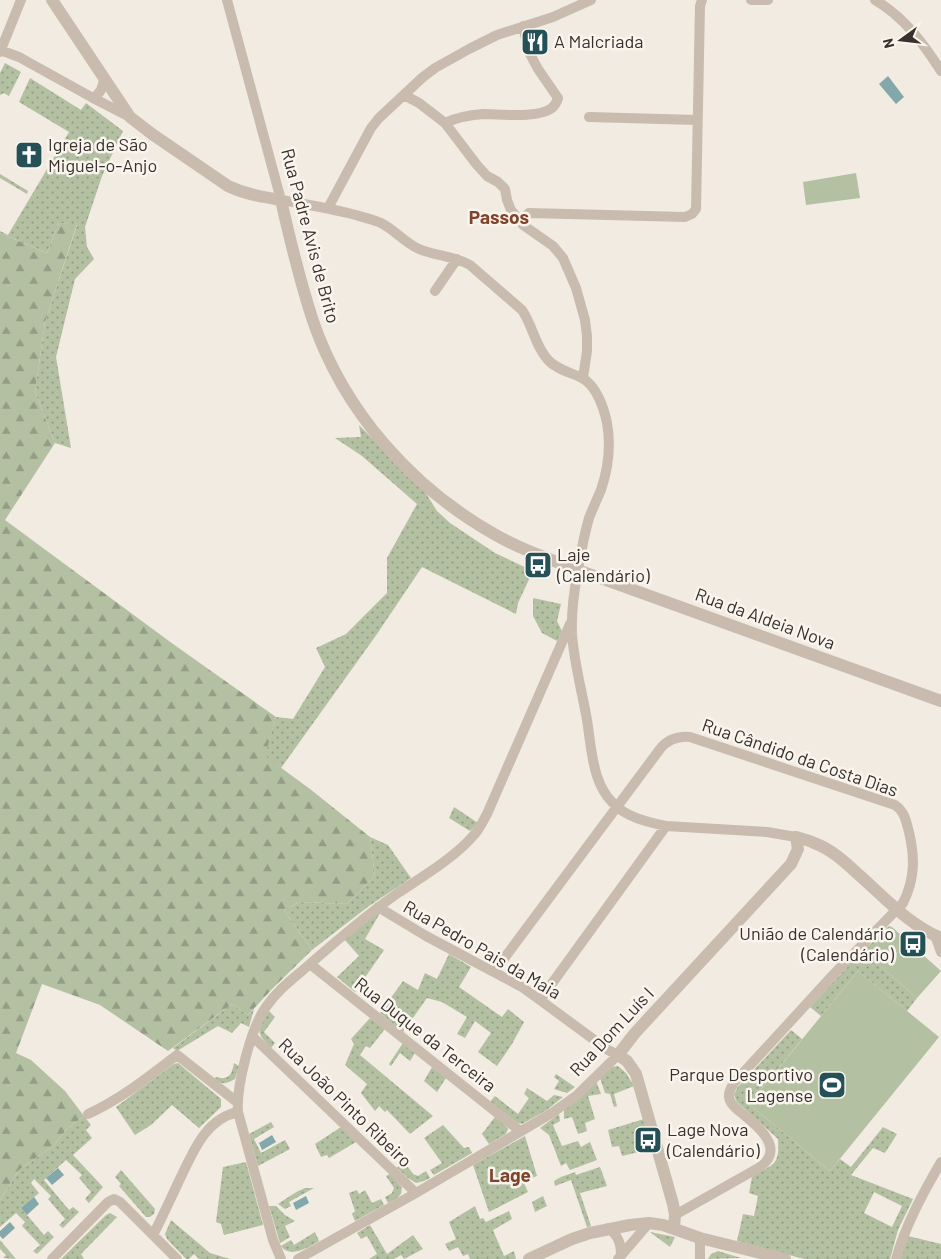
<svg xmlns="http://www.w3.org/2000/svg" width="941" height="1259" font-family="Barlow,sans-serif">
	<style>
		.grass { fill: url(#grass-dots); fill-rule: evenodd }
		.forest { fill: url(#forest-firs) }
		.garden { fill: #b4c0a2 }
		.water { fill: #83a8ac }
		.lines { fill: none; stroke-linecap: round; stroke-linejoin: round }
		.minor { stroke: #c9bcae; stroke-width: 10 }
		.tertiary { stroke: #c9bcae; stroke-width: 12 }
		.labels { text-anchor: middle; stroke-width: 5; stroke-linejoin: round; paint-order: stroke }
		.poi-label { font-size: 18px; fill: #38302c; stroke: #f9f5ee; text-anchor: start }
		.street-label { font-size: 18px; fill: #38302c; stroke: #f9f5ee }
		.neighbourhood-label { font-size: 19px; font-weight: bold; fill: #80442c; stroke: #f9f5ee }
	</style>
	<defs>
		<pattern id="grass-dots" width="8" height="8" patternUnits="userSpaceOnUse" patternTransform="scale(1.25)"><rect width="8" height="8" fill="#b4c0a2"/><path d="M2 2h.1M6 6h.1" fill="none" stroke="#939c84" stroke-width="1.8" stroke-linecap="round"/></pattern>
		<pattern id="forest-firs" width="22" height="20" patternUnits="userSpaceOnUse" patternTransform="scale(1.25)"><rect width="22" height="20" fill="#b4c0a2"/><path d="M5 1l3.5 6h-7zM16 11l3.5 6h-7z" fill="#939c84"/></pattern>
	</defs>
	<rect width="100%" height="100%" fill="#f1ebe1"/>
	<path class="grass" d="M 5,63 L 21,72 L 9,96 L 4,93 L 0,95 L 0,73 Z
		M 30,78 L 81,110 L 86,103 L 123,131 L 102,176 L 85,227 L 87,247 L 94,259 L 75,279 L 56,357 L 71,448 L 55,443 L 35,392 L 45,322 L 77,225 L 59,223 L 47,253 L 0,233 L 0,231 L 8,235 L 69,132 L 19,102 Z
		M 0,174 L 28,191 L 27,194 L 0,178 Z
		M 359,425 L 425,492 L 437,511 L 450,523 L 495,553 L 533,571 L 518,603 L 516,614 L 422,567 L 377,634 L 281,768 L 264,756 L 276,717 L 293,719 L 325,667 L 316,648 L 346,634 L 387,593 L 387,558 L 417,504 L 362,456 L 335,438 L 361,437 Z
		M 533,598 L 561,604 L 557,621 L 562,631 L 557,641 L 542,633 L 533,616 Z
		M 454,807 L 478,823 L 470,831 L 449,818 Z
		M 370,837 L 388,845 L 411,878 L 369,906 L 312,950 L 284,910 L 299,902 L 347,904 L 375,876 Z
		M 380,913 L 365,939 L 384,950 L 355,992 L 337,977 L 359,956 L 344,939 L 376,914 Z
		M 889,926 L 892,927 L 868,955 L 917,998 L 907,1011 L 858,971 L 821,1016 L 810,1007 L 851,963 Z
		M 449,954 L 471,967 L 459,987 L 502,1017 L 508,1009 L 524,1022 L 512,1044 L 497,1066 L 478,1052 L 491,1033 L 475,1021 L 465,1038 L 457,1034 L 467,1017 L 442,1002 L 427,998 L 403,1032 L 380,1013 L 403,981 L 418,990 L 425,973 L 437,979 Z
		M 232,1004 L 248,1015 L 254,1009 L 249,1027 L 241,1023 L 232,1033 L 218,1026 L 177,1051 L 173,1048 Z
		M 268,1010 L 275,1017 L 264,1032 L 275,1043 L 271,1048 C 254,1030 258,1031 268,1010 Z
		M 370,1018 L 385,1029 L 370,1048 L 366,1046 L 360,1055 L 433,1116 L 410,1134 L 387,1110 L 385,1112 L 379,1106 L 375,1111 L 361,1093 L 367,1084 L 345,1065 L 354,1044 L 351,1039 Z
		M 791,1030 L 802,1039 L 749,1104 L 830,1171 L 840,1159 L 851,1167 L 883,1127 L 897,1134 L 885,1153 L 873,1148 L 851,1175 L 913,1199 L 898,1230 L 890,1259 L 804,1259 L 737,1241 L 743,1214 L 754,1216 L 758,1196 L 749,1193 L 752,1177 C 773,1164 780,1166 778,1139 L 737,1102 L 734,1095 L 737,1088 ZM 874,1192 L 902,1206 L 892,1227 L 864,1213 Z
		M 403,1043 L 415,1053 L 410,1061 L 400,1053 L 391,1066 L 389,1064 Z
		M 178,1063 L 221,1099 L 221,1107 L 199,1128 L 172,1105 L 151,1125 L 135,1135 L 116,1107 L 174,1064 Z
		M 234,1063 L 239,1066 L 235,1079 C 226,1084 223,1085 214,1079 L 216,1077 C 229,1081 232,1074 234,1063 Z
		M 618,1066 L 626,1073 L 634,1086 L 614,1094 L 617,1106 L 614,1107 L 610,1094 L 605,1093 L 600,1078 L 612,1067 Z
		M 432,1067 L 446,1078 L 437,1092 L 424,1081 Z
		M 556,1074 L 575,1087 L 567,1093 L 554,1089 L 559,1081 L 554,1077 Z
		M 596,1081 L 601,1094 L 588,1096 L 595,1119 L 585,1123 L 587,1131 L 578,1134 L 572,1117 L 564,1119 L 564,1110 Z
		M 527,1088 L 547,1101 L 554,1095 L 563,1097 L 547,1110 L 522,1124 L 518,1123 L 490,1102 L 495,1096 L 518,1114 L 529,1098 L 524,1094 Z
		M 559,1114 L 560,1121 L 553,1125 L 562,1146 L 578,1141 L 581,1147 L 590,1142 L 597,1160 L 570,1170 L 566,1163 L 561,1166 L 549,1135 L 540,1128 Z
		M 84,1116 L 91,1125 L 86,1130 L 92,1138 L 73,1155 L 103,1187 L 89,1203 L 85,1199 L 91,1192 L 79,1178 L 82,1175 L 66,1160 L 44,1180 L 69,1210 L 73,1207 L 79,1212 L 63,1228 L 59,1225 L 65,1219 L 48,1199 L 51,1196 L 34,1179 L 31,1183 L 39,1193 L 21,1208 L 44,1235 L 48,1231 L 54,1237 L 37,1254 L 33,1251 L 40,1245 L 22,1226 L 25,1222 L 16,1213 L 0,1227 L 0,1200 L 19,1170 L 53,1146 L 66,1130 Z
		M 495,1117 L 501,1121 L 508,1129 L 506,1134 L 489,1144 L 482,1134 Z
		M 644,1119 L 651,1149 L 622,1156 L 619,1146 L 612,1147 L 608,1130 Z
		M 271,1122 L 274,1127 L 254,1139 L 261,1153 L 285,1140 L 290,1149 L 258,1166 L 249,1134 Z
		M 443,1125 L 464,1148 L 469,1147 L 472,1153 L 434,1175 L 430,1170 L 442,1163 L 424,1138 Z
		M 341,1127 L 356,1142 L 329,1158 L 327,1155 L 321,1157 L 315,1144 Z
		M 525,1136 L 537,1176 L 523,1181 L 528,1192 L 489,1212 L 473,1165 Z
		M 246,1162 L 263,1225 L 224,1235 L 221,1224 L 216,1222 L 223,1167 Z
		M 401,1163 L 405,1163 L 413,1174 L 418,1176 L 426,1171 L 430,1178 L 424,1181 L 416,1183 L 408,1178 L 397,1168 Z
		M 600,1167 L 607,1186 L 580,1193 L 591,1226 L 587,1227 L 571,1180 L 555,1186 L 554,1181 L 561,1177 L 575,1172 L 576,1175 Z
		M 121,1170 L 155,1209 L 154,1214 L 150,1217 L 146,1217 L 119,1186 L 121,1184 L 115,1177 Z
		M 390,1174 L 402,1187 L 401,1194 L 396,1199 L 388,1203 L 385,1197 L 392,1193 L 394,1188 L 386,1176 Z
		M 305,1188 L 314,1188 L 289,1202 L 291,1206 L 285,1209 L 278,1204 C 287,1198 295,1192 305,1188 Z
		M 357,1190 L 359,1194 L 365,1190 L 372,1203 L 381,1199 L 384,1205 L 355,1221 L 352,1214 L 355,1211 L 349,1193 Z
		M 543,1196 L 547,1206 L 535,1212 L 532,1202 Z
		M 269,1206 L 276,1206 L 285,1215 L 295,1221 L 285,1226 L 290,1237 L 280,1243 Z
		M 475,1206 L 480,1219 L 483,1218 L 486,1222 L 509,1211 L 512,1219 L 493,1230 L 504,1256 L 514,1251 L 516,1259 L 470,1259 L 468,1254 L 463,1256 L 458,1247 L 449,1251 L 445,1244 L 456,1239 L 449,1222 Z
		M 110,1213 L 117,1217 L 81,1254 L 84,1259 L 61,1259 L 106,1215 Z
		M 171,1220 L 210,1253 L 230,1259 L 199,1259 L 194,1254 L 189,1259 L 186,1259 L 167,1239 L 165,1234 Z
		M 370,1225 L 387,1254 L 413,1235 L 423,1249 L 404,1259 L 401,1255 L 394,1259 L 369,1259 L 377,1254 L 367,1236 L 361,1239 L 357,1233 Z
		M 315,1232 L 319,1241 C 309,1247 290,1259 281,1246 L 291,1240 L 294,1245 Z
		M 650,1232 L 675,1237 L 670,1247 Z
		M 908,1236 L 941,1244 L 941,1259 L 900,1259 Z
		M 0,1240 L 16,1259 L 3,1258 L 6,1255 L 0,1249 Z
		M 718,1251 L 741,1258 L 708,1259 L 711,1254 Z"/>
	<path class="forest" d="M 59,223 L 77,224 L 45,322 L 35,392 L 55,443 L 5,520 L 173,644 L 276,717 L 265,756 L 310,789 L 370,837 L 375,876 L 347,904 L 299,902 L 284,910 L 312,950 L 273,988 L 248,1015 L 232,1004 L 168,1051 L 100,1005 L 42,984 L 16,1053 L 31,1060 L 65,1091 L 84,1116 L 66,1130 L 53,1146 L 19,1170 L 0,1200 L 0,233 L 47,253 Z"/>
	<path class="garden" d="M 856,173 L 860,198 L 806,205 L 803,182 Z
		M 892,927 L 941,971 L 917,998 L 868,955 Z
		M 858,971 L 939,1037 L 830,1171 L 749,1104 Z"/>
	<path class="water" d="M 888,76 L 904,97 L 896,104 L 879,84 Z
		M 272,1135 L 276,1142 L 262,1150 L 259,1143 Z
		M 58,1168 L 64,1175 L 52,1185 L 46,1178 Z
		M 306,1196 L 309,1203 L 296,1210 L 293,1203 Z
		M 34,1197 L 39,1204 L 27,1215 L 21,1208 Z
		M 10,1222 L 15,1228 L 3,1239 L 0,1236 L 0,1231 Z"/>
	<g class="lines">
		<path class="minor" d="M 227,0 L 281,200 C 305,204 328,208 352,214 C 362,217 372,219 381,223 C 395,230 405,243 419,249 C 436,256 454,256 470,265 L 522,310 C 533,326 535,346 548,360 C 557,370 570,372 582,378 C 596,385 604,408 607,423 C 611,445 608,469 601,490 C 597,499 593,508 589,518 C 584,535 581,552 578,570 C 574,591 571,612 572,634 C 574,663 582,691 587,720 C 590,738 591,758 597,776 C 600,785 605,795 612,802 C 625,817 647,822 666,826 L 767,832 L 796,837
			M 751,0 L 768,0
			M 875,0 C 904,17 923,43 941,71
			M 0,50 L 19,57 L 93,98 L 130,117
			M 0,52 L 21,0
			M 404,95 L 419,103 L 445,123 L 477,165 L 487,176 L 498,182 L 505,189 L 507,200 L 511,210 L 523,225 L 553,246 L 563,258 L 576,288 L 585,320 L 587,336 L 587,351 L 583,378
			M 93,98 C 101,93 103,87 104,78
			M 589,117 L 697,120
			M 445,123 C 457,117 470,115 483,114 C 501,114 537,119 552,108 C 555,105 557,102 558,98 L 538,69 L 529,52 L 523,26
			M 328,208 L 371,128 L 379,118 L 423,77 L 435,68 L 469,49 L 497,35 L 553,17 L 591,0
			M 519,221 L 529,213 L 685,217 L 692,214 L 696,209 L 700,6 L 702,0
			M 435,291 L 457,259
			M 935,935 L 941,952
			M 310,964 L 520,1131
			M 494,972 L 660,749 C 668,739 678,736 690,737 L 895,805 C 905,812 906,821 909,832 C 915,858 915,879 903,903 L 833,975 L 733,1084 C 731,1088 729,1091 729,1095 C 728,1102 735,1107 739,1111 C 751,1121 779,1141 768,1159 C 766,1162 763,1165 760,1167 L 675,1215
			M 540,1000 L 666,826
			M 252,1036 L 416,1193
			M 88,1114 C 121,1099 148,1077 177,1055 L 237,1102
			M 609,1228 C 618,1236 621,1243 621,1255
			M 153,1235 C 162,1218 170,1200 178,1183 C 192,1155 204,1119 238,1112
			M 52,1259 L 108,1202 L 114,1199 L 120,1202 L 177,1259
			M 281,1259 L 273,1240 L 238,1112 C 236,1087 251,1027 266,1007 C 276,992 290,981 303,970 C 334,943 365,916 398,893 C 422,877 454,858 473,836 C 479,830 483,821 487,814 L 570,624
			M 298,1259 L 416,1193 L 552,1113 L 576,1096 L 618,1055 L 608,1050 L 540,1000 L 522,987 L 426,936 L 378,907
			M 618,1259 L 649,1223
			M 700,1259 L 700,1238
			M 896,1259 C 906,1224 923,1193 941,1162"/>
		<path class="tertiary" d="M 52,0 L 130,117 L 152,134 L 228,186 C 245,194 262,197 281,200 C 290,240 300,281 313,321 C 344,411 411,487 494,534 C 520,549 549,559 578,570 L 941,701
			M 674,1228 L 675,1215 L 673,1204 L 636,1074 L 627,1061 L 618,1055 L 635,1033 L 791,864 L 798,849 L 796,837 C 802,839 809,840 814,843 C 831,849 845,862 858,874 C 884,897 909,925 941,938
			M 529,1259 L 572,1239 L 590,1233 L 630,1225 L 649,1223 L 663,1225 L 700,1238 L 785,1259"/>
	</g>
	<defs>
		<symbol id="restaurant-square" viewBox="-11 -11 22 22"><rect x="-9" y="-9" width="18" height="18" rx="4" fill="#255056" stroke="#f9f5ee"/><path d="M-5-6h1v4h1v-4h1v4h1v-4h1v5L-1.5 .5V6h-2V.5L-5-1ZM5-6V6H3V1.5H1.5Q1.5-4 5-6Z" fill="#fff"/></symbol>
		<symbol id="church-square" viewBox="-11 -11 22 22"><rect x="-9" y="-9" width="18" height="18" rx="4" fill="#255056" stroke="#f9f5ee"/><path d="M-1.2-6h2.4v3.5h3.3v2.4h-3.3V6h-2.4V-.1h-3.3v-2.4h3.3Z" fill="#fff"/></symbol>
		<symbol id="bus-square" viewBox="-11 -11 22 22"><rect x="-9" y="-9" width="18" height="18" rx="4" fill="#255056" stroke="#f9f5ee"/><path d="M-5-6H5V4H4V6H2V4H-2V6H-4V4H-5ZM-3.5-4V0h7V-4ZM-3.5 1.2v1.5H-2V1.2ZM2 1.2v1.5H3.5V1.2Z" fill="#fff"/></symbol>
		<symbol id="stadium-square" viewBox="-11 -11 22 22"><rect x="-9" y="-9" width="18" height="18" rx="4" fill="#255056" stroke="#f9f5ee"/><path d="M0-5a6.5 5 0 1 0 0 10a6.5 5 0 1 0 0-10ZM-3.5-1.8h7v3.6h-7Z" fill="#fff"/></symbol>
	</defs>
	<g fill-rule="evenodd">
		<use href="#restaurant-square" x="519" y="26" width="32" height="32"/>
		<use href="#church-square" x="13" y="139" width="32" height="32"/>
		<use href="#bus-square" x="522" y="549" width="32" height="32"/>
		<use href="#bus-square" x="897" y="928" width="32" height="32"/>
		<use href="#stadium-square" x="816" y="1069" width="32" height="32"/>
		<use href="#bus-square" x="632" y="1124" width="32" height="32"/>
	</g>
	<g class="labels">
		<g class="poi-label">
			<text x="554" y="48">A Malcriada</text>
			<text x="48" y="151">Igreja de São<tspan x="48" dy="21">Miguel-o-Anjo</tspan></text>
			<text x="557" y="561">Laje<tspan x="557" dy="21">(Calendário)</tspan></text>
			<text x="894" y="940" text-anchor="end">União de Calendário<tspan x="894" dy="21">(Calendário)</tspan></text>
			<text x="813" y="1081" text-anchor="end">Parque Desportivo<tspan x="813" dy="21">Lagense</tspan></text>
			<text x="667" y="1136">Lage Nova<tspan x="667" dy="21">(Calendário)</tspan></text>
		</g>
		<g class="street-label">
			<text transform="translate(310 236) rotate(75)" y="6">Rua Padre Avis de Brito</text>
			<text transform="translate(765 619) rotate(20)" y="6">Rua da Aldeia Nova</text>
			<text transform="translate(800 758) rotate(19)" y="6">Rua Cândido da Costa Dias</text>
			<text transform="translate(482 950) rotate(30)" y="6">Rua Pedro Pais da Maia</text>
			<text transform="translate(612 1032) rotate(-47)" y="6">Rua Dom Luís I</text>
			<text transform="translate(425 1035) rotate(38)" y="6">Rua Duque da Terceira</text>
			<text transform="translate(345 1103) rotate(44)" y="6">Rua João Pinto Ribeiro</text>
		</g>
		<g class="neighbourhood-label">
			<text x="499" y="224">Passos</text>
			<text x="510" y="1182">Lage</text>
		</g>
	</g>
	<g transform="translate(901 40) rotate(255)" stroke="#f9f5ee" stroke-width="4" paint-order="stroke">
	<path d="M0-4L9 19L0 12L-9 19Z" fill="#38302c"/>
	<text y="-8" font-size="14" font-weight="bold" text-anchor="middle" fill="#38302c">N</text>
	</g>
</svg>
